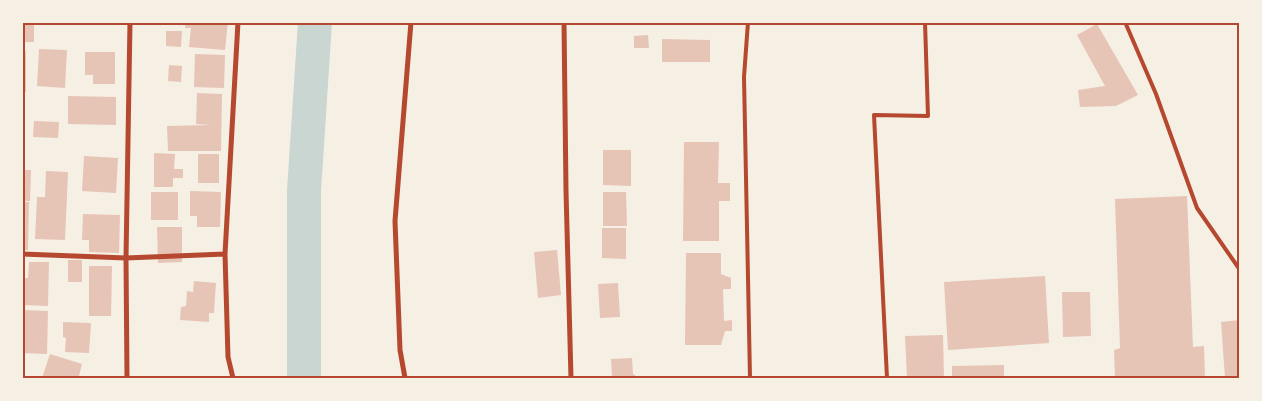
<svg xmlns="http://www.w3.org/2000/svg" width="1262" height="401" font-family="'Space Grotesk',sans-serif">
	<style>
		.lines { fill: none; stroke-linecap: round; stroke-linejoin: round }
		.river { stroke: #c9d6d2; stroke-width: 34 }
		.building { fill: #e6c5b7 }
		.service { stroke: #b5482f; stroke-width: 4 }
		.minor { stroke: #b5482f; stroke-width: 5 }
		.neatline { fill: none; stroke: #b5482f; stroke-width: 2 }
	</style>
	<rect width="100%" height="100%" fill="#f6efe4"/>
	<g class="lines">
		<path class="river" d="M 304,378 L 304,191 L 315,22"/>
	</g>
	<path class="building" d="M 22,22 L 34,22 L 34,42 L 22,42 Z
		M 186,22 L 228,22 L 225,50 L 189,47 L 191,28 L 185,28 Z
		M 1097,24 L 1138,95 L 1116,106 L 1080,107 L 1078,90 L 1105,86 L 1077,35 Z
		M 166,31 L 182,31 L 181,47 L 166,46 Z
		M 648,35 L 649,48 L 634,48 L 634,36 Z
		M 662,39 L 710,40 L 710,62 L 662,62 Z
		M 39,49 L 67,50 L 65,88 L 37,86 Z
		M 22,51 L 26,51 L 26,92 L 22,92 Z
		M 85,52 L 115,52 L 115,84 L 93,84 L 93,75 L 85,75 Z
		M 195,54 L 225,55 L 224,88 L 194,87 Z
		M 169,65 L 182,66 L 181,82 L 168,81 Z
		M 197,93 L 222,94 L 221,151 L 168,151 L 167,126 L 211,125 L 196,124 Z
		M 68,96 L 116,97 L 116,125 L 68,124 Z
		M 34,121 L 59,122 L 58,138 L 33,137 Z
		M 684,142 L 719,142 L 718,183 L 730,183 L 730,201 L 719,201 L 719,241 L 683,241 Z
		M 603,150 L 631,150 L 631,186 L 603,185 Z
		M 154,153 L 175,154 L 174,169 L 183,169 L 183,178 L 173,178 L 173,187 L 154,187 Z
		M 198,154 L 219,154 L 219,183 L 198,183 Z
		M 84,156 L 118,158 L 116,193 L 82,191 Z
		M 22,170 L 31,170 L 30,201 L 22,201 Z
		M 46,171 L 68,172 L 65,240 L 35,239 L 37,197 L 45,197 Z
		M 190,191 L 221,192 L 220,227 L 197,227 L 197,216 L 190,216 Z
		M 151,192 L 178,192 L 178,220 L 151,220 Z
		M 603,192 L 626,192 L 627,226 L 603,226 Z
		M 1187,196 L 1193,347 L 1204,346 L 1205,378 L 1115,378 L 1114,350 L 1120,348 L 1115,199 Z
		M 22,202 L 29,202 L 28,250 L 22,250 Z
		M 83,214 L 120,215 L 119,253 L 89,252 L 89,240 L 82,240 Z
		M 157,227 L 182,227 L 182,262 L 158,263 Z
		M 602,228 L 626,228 L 626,259 L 602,258 Z
		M 557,250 L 561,295 L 538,298 L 534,252 Z
		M 686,253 L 721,253 L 721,274 L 731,278 L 731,289 L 723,289 L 724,321 L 732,320 L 732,331 L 725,331 L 721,345 L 685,345 Z
		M 68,260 L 82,260 L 82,282 L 68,282 Z
		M 29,262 L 49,262 L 48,306 L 22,305 L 22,278 L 28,278 Z
		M 89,266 L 112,266 L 111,316 L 89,316 Z
		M 1045,276 L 1049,343 L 948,350 L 944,282 Z
		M 194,281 L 216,283 L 214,313 L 209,313 L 209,322 L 180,320 L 181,307 L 186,306 L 187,291 L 193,292 Z
		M 618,283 L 620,317 L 600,318 L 598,284 Z
		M 1062,292 L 1090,292 L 1091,336 L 1063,337 Z
		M 24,310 L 48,311 L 47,354 L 22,353 Z
		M 1240,320 L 1240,378 L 1225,378 L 1221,322 Z
		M 63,322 L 91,323 L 89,353 L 65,352 L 66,338 L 63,337 Z
		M 943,335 L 944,378 L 907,378 L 905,336 Z
		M 50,354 L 82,364 L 79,376 L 86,378 L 42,378 Z
		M 632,358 L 633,374 L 639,378 L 604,378 L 604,376 L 612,376 L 611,359 Z
		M 1004,365 L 1004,378 L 952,378 L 952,366 Z"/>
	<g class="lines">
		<path class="service" d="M 748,22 L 744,77 L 750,378
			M 1125,22 L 1156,94 L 1197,208 L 1240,270
			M 887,378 L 874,115 L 928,116 L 925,22"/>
		<path class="minor" d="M 564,22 L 566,191 L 571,378
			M 22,254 L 126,258 L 225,254
			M 127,378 L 126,258 L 130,22
			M 233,378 L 228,357 L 225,254 L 238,22
			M 405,378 L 400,350 L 395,221 L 411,22"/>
	</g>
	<rect width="1262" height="401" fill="none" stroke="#f6efe4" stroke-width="48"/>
	<rect x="24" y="24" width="1214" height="353" class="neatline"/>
</svg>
